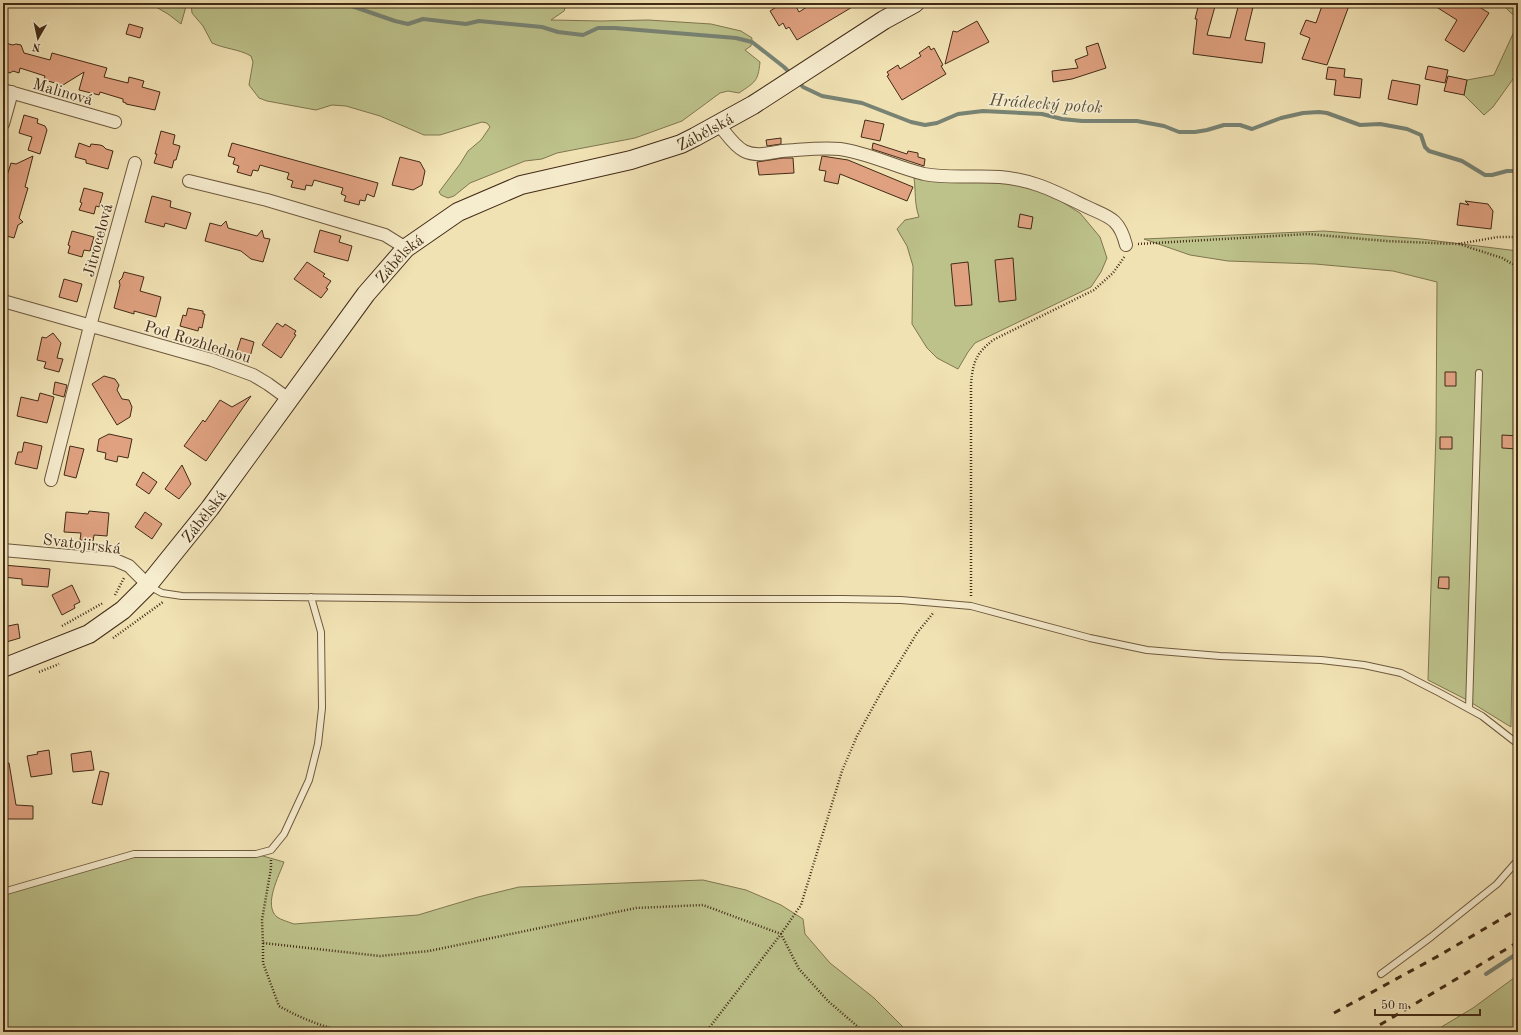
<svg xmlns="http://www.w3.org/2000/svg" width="1521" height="1035" font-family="'Old Standard TT',serif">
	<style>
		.green { fill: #bdc28b; stroke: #807650 }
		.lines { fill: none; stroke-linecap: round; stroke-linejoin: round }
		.stream { stroke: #788374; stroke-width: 4 }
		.building { fill: #dfa180; stroke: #432b16 }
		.lane-casing { stroke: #6e593e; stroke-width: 8 }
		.street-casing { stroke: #6e593e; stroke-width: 14 }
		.secondary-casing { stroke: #432b16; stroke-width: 20 }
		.path { stroke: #432b16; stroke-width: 2.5; stroke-dasharray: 1 2; stroke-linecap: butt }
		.lane { stroke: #f6ecce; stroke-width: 6 }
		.street { stroke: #f6ecce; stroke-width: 12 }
		.secondary { stroke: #f6ecce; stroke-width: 18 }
		.rail { stroke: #432b16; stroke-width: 3; stroke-dasharray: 7 7; stroke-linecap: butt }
		.labels { text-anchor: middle; stroke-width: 3.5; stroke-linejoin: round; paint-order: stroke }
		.street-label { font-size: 16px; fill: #432b16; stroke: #f6ecce }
		.water-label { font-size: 17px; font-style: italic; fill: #59503d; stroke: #f6ecce }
	</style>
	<rect width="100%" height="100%" fill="#f1e2b4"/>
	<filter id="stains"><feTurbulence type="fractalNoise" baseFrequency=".005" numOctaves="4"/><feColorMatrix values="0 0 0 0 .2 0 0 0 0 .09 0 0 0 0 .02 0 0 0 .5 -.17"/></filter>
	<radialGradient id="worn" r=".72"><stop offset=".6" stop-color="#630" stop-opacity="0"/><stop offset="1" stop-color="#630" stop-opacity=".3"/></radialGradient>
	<path class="green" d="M 149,3 L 187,3 L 181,24 L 168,14 Z
		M 191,3 L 567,3 L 564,11 L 551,20 L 601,21 L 648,20 L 711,24 L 741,31 L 752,38 L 751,46 L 745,50 L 760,62 C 758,82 755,82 739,93 L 728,91 L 720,93 L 682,121 L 635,138 L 557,153 L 542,159 L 525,161 L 470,183 L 454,196 L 448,198 L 441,195 L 439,192 L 460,164 L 468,151 L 481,140 L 490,127 L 487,123 L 482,122 L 440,135 L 424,135 L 380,116 L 346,106 L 332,105 L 316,110 L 267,101 L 259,98 L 249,85 L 253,62 L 251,56 C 239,49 225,49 212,43 L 203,26 L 192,13 Z
		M 1501,3 L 1518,3 L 1518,16 L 1512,14 Z
		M 1518,23 L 1518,72 L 1493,107 L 1484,115 L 1464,95 L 1467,80 L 1494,75 Z
		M 914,178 L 1014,184 L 1046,192 L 1080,213 L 1100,237 L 1107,258 L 1101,272 L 1091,287 L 975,343 L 968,352 L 958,369 L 937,358 L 927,348 L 912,324 L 913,266 L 907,246 L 897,229 L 905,220 L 919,217 C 914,203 916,192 914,178 Z
		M 1324,231 L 1421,239 L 1518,251 L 1518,493 L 1515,493 L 1511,727 L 1467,700 L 1428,680 L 1436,433 L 1437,282 L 1393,271 L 1315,264 L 1228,261 L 1190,255 L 1144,239 Z
		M 134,854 L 256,854 L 284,862 C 279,876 263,905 277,917 C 281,920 289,922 294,924 L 418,915 L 478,897 L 519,887 L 703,880 L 746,890 L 781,905 L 803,919 L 805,934 L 830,963 L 874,998 L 908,1032 L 3,1032 L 3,892 Z
		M 1518,975 L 1518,1032 L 1433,1032 L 1473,1008 Z"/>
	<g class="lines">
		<path class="stream" d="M 343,3 L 395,21 L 408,24 L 423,19 L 466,24 L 479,21 L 542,27 L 558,32 L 583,35 L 598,28 L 615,28 L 736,38 L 752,42 L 784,67 L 792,75
			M 798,81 L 803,87 L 822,96 L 862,103 L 911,122 L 925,125 L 937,123 L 958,114 L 983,111 L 1042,114 L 1062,119 L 1082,121 L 1137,121 L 1164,126 L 1179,132 L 1195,132 L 1207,130 L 1224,125 L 1240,125 L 1252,129 L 1281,118 L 1303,113 L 1319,112 L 1327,113 L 1360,125 L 1380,124 L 1407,129 L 1421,135 L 1425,147 L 1429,151 L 1462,161 L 1485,175 L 1492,175 L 1507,171 L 1518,171
			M 1486,974 L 1518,953"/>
	</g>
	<path class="building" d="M 783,3 L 794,3 L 799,12 L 813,3 L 859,3 L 797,40 L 789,27 L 786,29 L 783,23 L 779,26 L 770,11 Z
		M 1199,3 L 1216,3 L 1207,35 L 1230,38 L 1239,3 L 1254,3 L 1245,40 L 1265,43 L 1262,63 L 1193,54 L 1197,19 L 1195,19 Z
		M 1323,3 L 1350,3 L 1327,65 L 1302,59 L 1310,38 L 1300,34 L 1306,20 L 1316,23 Z
		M 1430,3 L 1473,3 L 1489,13 L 1464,52 L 1445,40 L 1457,20 Z
		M 977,21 L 989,42 L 945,64 L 953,31 L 957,32 Z
		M 129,24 L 143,28 L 140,38 L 126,34 Z
		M 5,43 L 13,45 L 16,44 L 21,45 L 24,53 L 50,60 L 52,53 L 107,68 L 104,77 L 128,83 L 129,77 L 144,81 L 142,87 L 160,92 L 155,110 L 126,104 L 126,103 L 123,102 L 123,99 L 100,92 L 99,95 L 79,90 L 84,72 L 63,85 L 44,80 L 45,76 L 20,68 L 19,73 L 13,71 L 10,73 L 3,70 L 3,50 Z
		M 1098,43 L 1106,68 L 1072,79 L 1053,82 L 1052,71 L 1078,68 L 1075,60 L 1088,55 L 1086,47 Z
		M 929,46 L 931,50 L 934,48 L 943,65 L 941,66 L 946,74 L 902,100 L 887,76 L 889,75 L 887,72 L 898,65 L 900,69 L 921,56 L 919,53 Z
		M 1428,66 L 1448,70 L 1445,83 L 1425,79 Z
		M 1328,67 L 1345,69 L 1344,77 L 1362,79 L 1360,98 L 1334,95 L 1336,80 L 1326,79 Z
		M 1448,76 L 1467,80 L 1464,95 L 1444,91 Z
		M 1392,80 L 1420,85 L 1417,105 L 1388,99 Z
		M 24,115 L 38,119 L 37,123 L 45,126 L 47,130 L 40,154 L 28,150 L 32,137 L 19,133 Z
		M 865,120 L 884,124 L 880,141 L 861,137 Z
		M 161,131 L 175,135 L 173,144 L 180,146 L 176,160 L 174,160 L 172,168 L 154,163 L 157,154 L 155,154 Z
		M 781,138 L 781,144 L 767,146 L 766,140 Z
		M 79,143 L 90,147 L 91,144 L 100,145 L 103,146 L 106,149 L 113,151 L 108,169 L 86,163 L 86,160 L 75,157 Z
		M 232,143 L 378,183 L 374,197 L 367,194 L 365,201 L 360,200 L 359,205 L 344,201 L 346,196 L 341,194 L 343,188 L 314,180 L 312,186 L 306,185 L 305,190 L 291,187 L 293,181 L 287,179 L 289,173 L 267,167 L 260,165 L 258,171 L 253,170 L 251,176 L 237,172 L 239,166 L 233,164 L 235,158 L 228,156 Z
		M 873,143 L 907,154 L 908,151 L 918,153 L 918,157 L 925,159 L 924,166 L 872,149 Z
		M 33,156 L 25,187 L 28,188 L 19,218 L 23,222 L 18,225 L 14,238 L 3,235 L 3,199 L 7,183 L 5,182 L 11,163 L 16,164 Z
		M 822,156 L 848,160 L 913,187 L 907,201 L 840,174 L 838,184 L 824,181 L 826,171 L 819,170 Z
		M 400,157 L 420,162 L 425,171 L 422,185 L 413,190 L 392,185 Z
		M 783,158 L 793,158 L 794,173 L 759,175 L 757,162 Z
		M 84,188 L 103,193 L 99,207 L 96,206 L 94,214 L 79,210 L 82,203 L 80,202 Z
		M 152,196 L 171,201 L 170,207 L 191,213 L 186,229 L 165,223 L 164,227 L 145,222 Z
		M 1465,201 L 1488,204 L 1493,211 L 1491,229 L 1457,225 L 1460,203 L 1469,205 Z
		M 1020,214 L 1033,217 L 1031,229 L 1018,227 Z
		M 226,221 L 228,228 L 257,236 L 262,230 L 264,238 L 270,239 L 263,262 L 251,259 L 241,251 L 205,241 L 210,223 L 221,226 Z
		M 320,230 L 341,236 L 339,242 L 352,246 L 348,261 L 314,252 Z
		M 72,231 L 94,237 L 90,251 L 84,250 L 82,257 L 68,253 L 70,246 L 68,245 Z
		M 1013,258 L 1016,300 L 999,302 L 995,260 Z
		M 307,262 L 325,274 L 323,276 L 331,281 L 326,288 L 328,289 L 321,298 L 294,279 Z
		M 968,262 L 972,305 L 955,306 L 951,264 Z
		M 124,272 L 144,277 L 140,291 L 161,297 L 156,317 L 134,311 L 134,314 L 114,308 L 120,285 L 119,281 L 122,278 Z
		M 64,279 L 82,284 L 77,302 L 59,297 Z
		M 188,308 L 203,311 L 203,314 L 205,314 L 202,328 L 199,327 L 198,331 L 180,326 L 183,315 L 186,316 Z
		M 277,323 L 283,327 L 285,324 L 296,331 L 294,334 L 296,335 L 281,358 L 262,345 Z
		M 53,333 L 61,343 L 57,358 L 63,359 L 59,372 L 44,368 L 46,362 L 37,360 L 42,337 L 46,338 Z
		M 241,338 L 254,342 L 250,357 L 236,354 Z
		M 1445,372 L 1456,372 L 1456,386 L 1445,386 Z
		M 104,376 L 115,379 L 119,385 L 117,390 L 122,399 L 129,400 L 132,407 L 130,417 L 117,425 L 92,384 Z
		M 55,382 L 67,385 L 64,397 L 53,394 Z
		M 40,393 L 54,397 L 47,423 L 17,416 L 21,397 L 38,401 Z
		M 251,396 L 206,461 L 184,446 L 203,420 L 205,422 L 220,400 L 232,407 Z
		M 109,434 L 132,439 L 128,458 L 118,456 L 117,462 L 105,459 L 106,453 L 97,451 L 99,439 Z
		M 1502,435 L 1518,436 L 1518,449 L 1502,448 Z
		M 1440,437 L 1452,437 L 1452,449 L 1440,449 Z
		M 24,442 L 42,446 L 37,469 L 15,464 L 18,452 L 22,452 Z
		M 70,446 L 84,449 L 76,478 L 64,475 Z
		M 182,465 L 191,484 L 179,499 L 165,489 Z
		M 143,472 L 157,482 L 149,494 L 136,485 Z
		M 89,511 L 109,513 L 107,536 L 94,535 L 93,541 L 80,540 L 81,533 L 64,532 L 66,512 L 88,514 Z
		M 145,512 L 162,524 L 152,539 L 135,527 Z
		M 3,565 L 50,569 L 48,587 L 22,585 L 22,579 L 3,577 Z
		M 1439,577 L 1449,577 L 1449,589 L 1438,588 Z
		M 72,585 L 80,602 L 74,605 L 75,608 L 62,615 L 52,595 Z
		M 18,624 L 20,638 L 3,643 L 3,627 Z
		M 49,750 L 52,774 L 31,777 L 27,756 L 38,754 L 37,752 Z
		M 91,751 L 94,770 L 73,772 L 71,754 Z
		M 3,763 L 9,763 L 16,805 L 33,806 L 33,819 L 3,819 Z
		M 100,771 L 109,773 L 102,805 L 92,803 Z"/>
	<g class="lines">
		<defs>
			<path id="lane" d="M 149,586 L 162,593 L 182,596 L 468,599 L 843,599 L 901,600 L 971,606 L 1090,638 L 1147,650 L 1220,656 L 1321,660 L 1364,665 L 1401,673 L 1440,693 L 1482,716 L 1518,744
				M 1469,709 L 1479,373
				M 3,892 L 134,854 L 256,854 L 271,850 L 284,834 L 309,780 L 318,744 L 322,708 L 321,632 L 311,597
				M 1381,974 L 1431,937 L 1497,884 L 1518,860"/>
			<path id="street" d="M 3,90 L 115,122
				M 3,124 L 12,92
				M 719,125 C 726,133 734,146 744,151 C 756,157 770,153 782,151 C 801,150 821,147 840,149 C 869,153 895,167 924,174 C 949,179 975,175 1000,177 C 1034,180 1054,191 1085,206 C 1108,217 1119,217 1126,245
				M 189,181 L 267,200 L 385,235 L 406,248
				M 3,301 L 212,360 L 253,375 L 268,384 L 290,400
				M 51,480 L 90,326 L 135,163
				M 3,550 L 115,560 L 129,566 L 148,585"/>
			<g id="secondary">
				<path id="s1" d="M 3,668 L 89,634 L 123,610 L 148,585 L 210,508 L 366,294 L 406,248 L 458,212 L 521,185 L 631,160 L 681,144 L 695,137 L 753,105 L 884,20 L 915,3"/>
			</g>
		</defs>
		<use href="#lane" class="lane-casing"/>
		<use href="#street" class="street-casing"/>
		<use href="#secondary" class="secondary-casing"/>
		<path class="path" d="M 1138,244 L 1308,234 L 1386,241 L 1458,244 L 1498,237 L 1518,237
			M 1459,244 L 1502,258 L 1518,267
			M 115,595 L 124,578
			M 971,596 L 971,384 C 973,361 976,354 993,340 L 1094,290 L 1113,273 L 1125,256
			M 62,626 L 103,603
			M 113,638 L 163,602
			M 39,672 L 59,664
			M 271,860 L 271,868 L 262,920 L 263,943 L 380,956 L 429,951 L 636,908 L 703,905 L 781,934 L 799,969 L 828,1001 L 864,1032
			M 263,943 L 263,963 L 279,1006 C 300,1018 321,1026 345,1032
			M 706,1032 L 781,934 L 801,905 L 842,771 L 857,736 L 883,689 L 917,633 L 934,612"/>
		<use href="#lane" class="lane"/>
		<use href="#street" class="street"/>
		<use href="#secondary" class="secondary"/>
		<path class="rail" d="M 1334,1013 L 1440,955 L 1518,909
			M 1368,1032 L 1518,942"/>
	</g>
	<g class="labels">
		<g class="street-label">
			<text transform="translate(63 91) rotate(16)" y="6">Malinová</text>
			<text dy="6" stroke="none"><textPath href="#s1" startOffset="918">Zábělská</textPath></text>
			<text transform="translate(97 240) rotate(-75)" y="6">Jitrocelová</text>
			<text dy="6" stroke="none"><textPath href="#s1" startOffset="582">Zábělská</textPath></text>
			<text transform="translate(198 341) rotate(17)" y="6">Pod Rozhlednou</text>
			<text dy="6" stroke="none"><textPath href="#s1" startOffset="258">Zábělská</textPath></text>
			<text transform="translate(82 543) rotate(7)" y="6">Svatojirská</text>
		</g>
		<g class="water-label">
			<text transform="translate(1046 103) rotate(4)" y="6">Hrádecký potok</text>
		</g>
	</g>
	<rect width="1521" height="1035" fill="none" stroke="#f1e2b4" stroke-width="16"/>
	<rect x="4" y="4" width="1513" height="1027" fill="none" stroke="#432b16" stroke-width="2"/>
	<rect x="8" y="8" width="1505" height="1019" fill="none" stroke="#432b16"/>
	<g transform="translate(38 38) rotate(189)" stroke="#f6ecce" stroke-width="3" paint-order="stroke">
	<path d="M0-3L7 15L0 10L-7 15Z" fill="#432b16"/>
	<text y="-6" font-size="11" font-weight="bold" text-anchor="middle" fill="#432b16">N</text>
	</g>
	<path d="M1375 1009v6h105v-6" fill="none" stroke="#432b16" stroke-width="2"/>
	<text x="1381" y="1009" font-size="12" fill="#432b16" stroke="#f6ecce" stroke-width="3" paint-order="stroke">50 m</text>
	<rect width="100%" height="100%" filter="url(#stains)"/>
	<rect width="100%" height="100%" fill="url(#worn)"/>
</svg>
